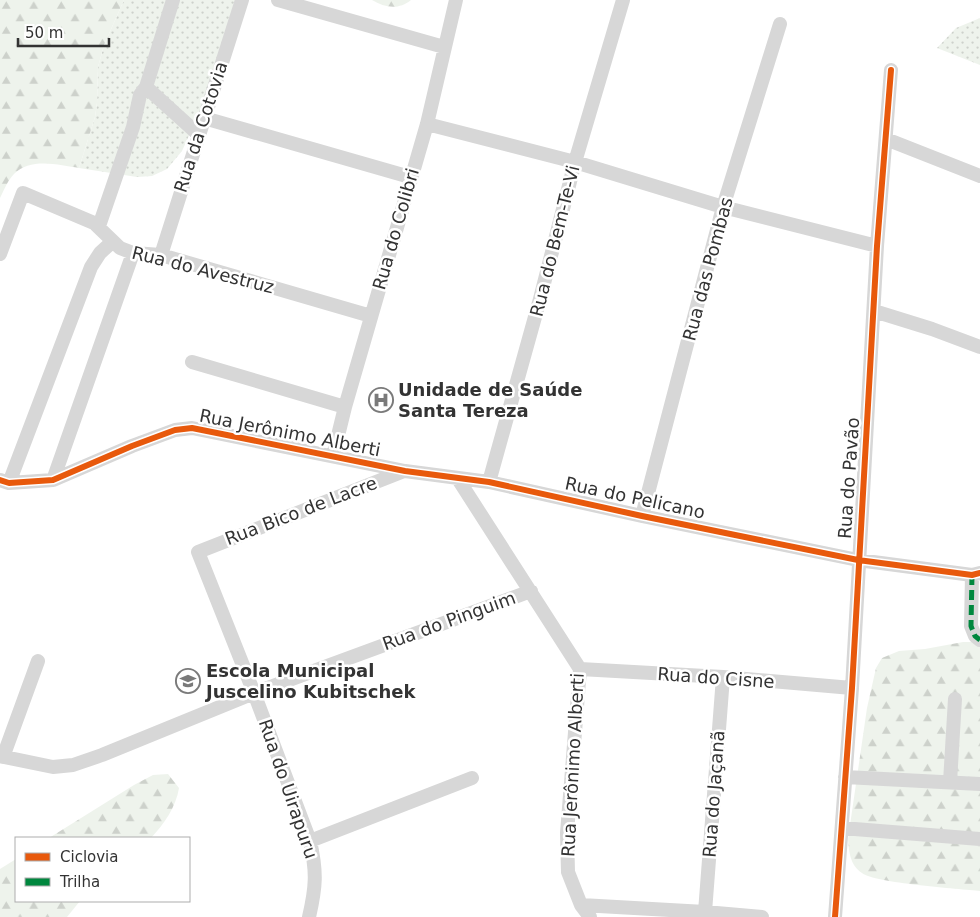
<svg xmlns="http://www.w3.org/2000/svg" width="980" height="917" font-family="'DejaVu Sans',sans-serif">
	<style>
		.grass { fill: url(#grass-dots) }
		.forest { fill: url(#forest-firs) }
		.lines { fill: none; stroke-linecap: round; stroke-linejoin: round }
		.street { stroke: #d7d7d7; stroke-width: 14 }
		.quiet { stroke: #00873e; stroke-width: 5; stroke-dasharray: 10 5; stroke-linecap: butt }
		.cycleway-casing { stroke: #fff; stroke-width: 9 }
		.cycleway { stroke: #e8590c; stroke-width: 6 }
		.labels { text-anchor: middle; stroke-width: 5; stroke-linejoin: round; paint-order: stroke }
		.street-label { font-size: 18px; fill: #333; stroke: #fff }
		.poi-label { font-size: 18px; font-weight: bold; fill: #333; stroke: #fff; text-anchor: start }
	</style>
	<defs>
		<pattern id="grass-dots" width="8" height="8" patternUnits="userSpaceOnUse" patternTransform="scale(1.25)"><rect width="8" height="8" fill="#eef3ec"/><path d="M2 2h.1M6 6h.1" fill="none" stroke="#cdd1cb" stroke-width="1.8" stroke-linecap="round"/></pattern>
		<pattern id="forest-firs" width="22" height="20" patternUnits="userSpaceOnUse" patternTransform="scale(1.25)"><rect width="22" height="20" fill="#eef3ec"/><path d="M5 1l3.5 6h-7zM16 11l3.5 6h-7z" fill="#cdd1cb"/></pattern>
	</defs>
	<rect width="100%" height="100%" fill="#fff"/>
	<path class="grass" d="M 124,0 L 239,0 L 207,96 L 182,151 L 167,169 L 152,176 L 137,177 L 79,168 L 95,117 L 97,103 L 98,67 L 104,45 Z
		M 980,18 L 980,65 L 937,48 L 956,28 Z"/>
	<path class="forest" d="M 0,0 L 124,0 L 104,45 L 98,67 L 97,103 L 95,117 L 79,168 C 60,165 30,157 14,174 C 8,180 4,190 0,198 Z
		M 372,0 L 411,0 C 399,10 385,8 372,0 Z
		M 963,642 L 972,642 L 980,645 L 980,891 C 960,889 874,883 862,873 C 850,865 849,852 848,839 L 867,708 L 876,668 L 882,658 L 899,651 L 925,649 Z
		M 168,774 L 179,788 C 176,807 164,824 151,838 L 49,838 L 134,785 L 153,775 Z
		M 16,859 L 16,901 L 80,901 L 67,917 L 0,917 L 0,869 Z"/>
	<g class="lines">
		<path class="street" d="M 173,0 L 146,87 L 199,135
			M 278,0 L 444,47
			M 204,118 L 410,177
			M 427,124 L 575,162 L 723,207 L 877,246
			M 886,139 L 980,176
			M 99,226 L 133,127 L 140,95 L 146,87
			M 0,254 L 23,193 L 94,223 L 120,248 L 133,253 L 161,255 L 371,316
			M 161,255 L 242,0
			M 874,311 L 932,329 L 980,347
			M 192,362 L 345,407
			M 333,456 L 345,407 L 427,124 L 456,0
			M 458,479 L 580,669 L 567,833 L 568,872 L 581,905 L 590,917
			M 0,480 L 9,483 L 53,480 L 132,446 L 175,430 L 192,428 L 405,471 L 489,482 L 642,516 L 858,560 L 972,575 L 980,573
			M 53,480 L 133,253
			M 489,482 L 540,299 L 575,162 L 623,0
			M 9,483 L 91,267 L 100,253 L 112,242
			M 642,516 L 723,207 L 780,24
			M 972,575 L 971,626 L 975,636 L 980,640
			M 580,669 L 723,677 L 852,688
			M 0,756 L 53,767 L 73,765 L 102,755 L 254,693 L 531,591
			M 3,757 L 38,661
			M 845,777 L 980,784
			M 950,782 L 955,699
			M 842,828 L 980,839
			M 310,841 L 472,778
			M 581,905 L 705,912 L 762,917
			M 705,912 L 723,677
			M 309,917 C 316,887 317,872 310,841 L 254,693 L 198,552 L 404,471
			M 835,917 L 852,688 L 877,246 L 891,70"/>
		<path class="quiet" d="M 972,575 L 971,626 L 975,636 L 980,640"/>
		<defs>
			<path id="cycleway" d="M 0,480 L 9,483 L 53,480 L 132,446 L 175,430 L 192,428 L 405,471 L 489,482 L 642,516 L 858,560 L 972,575 L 980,573
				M 835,917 L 852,688 L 877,246 L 891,70"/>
		</defs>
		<use href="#cycleway" class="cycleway-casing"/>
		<use href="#cycleway" class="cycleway"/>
	</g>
	<defs>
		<symbol id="hospital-ring" viewBox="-11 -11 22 22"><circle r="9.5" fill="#fff" stroke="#7a7a7a" stroke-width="1.5"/><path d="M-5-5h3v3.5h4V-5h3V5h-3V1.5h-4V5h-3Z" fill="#7a7a7a"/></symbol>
		<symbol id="school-ring" viewBox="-11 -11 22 22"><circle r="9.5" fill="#fff" stroke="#7a7a7a" stroke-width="1.5"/><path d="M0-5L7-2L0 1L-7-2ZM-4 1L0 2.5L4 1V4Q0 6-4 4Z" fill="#7a7a7a"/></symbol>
	</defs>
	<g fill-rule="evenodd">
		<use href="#hospital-ring" x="367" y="386" width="28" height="28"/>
		<use href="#school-ring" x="174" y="667" width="28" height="28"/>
	</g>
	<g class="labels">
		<g class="street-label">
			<text transform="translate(201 127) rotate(-72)" y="6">Rua da Cotovia</text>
			<text transform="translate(396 229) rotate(-74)" y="6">Rua do Colibri</text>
			<text transform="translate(555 241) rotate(-76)" y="6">Rua do Bem-Te-Vi</text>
			<text transform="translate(708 269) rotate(-75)" y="6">Rua das Pombas</text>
			<text transform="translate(203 270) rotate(14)" y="6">Rua do Avestruz</text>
			<text transform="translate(290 433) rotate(11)" y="6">Rua Jerônimo Alberti</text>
			<text transform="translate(849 478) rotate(-86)" y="6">Rua do Pavão</text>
			<text transform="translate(635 498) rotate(12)" y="6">Rua do Pelicano</text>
			<text transform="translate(301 511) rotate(-21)" y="6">Rua Bico de Lacre</text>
			<text transform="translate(449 621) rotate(-20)" y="6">Rua do Pinguim</text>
			<text transform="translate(716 678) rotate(4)" y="6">Rua do Cisne</text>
			<text transform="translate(573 765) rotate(-87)" y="6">Rua Jerônimo Alberti</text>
			<text transform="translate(288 789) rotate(71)" y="6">Rua do Uirapuru</text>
			<text transform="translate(714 794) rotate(-86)" y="6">Rua do Jaçanã</text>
		</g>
		<g class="poi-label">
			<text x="398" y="396">Unidade de Saúde<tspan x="398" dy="21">Santa Tereza</tspan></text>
			<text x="206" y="677">Escola Municipal<tspan x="206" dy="21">Juscelino Kubitschek</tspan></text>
		</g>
	</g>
	<rect x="15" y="837" width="175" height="65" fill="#ffffff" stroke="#adadad"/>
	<rect x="25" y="853" width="25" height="8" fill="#e8590c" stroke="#adadad"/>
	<text x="60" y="862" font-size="15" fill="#333333">Ciclovia</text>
	<rect x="25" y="878" width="25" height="8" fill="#00873e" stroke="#adadad"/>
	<text x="60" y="887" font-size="15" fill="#333333">Trilha</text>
	<path d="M18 38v8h91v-8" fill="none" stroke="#333333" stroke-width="2.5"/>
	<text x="25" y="38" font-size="15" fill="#333333" stroke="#ffffff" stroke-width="4" paint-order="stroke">50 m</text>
</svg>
